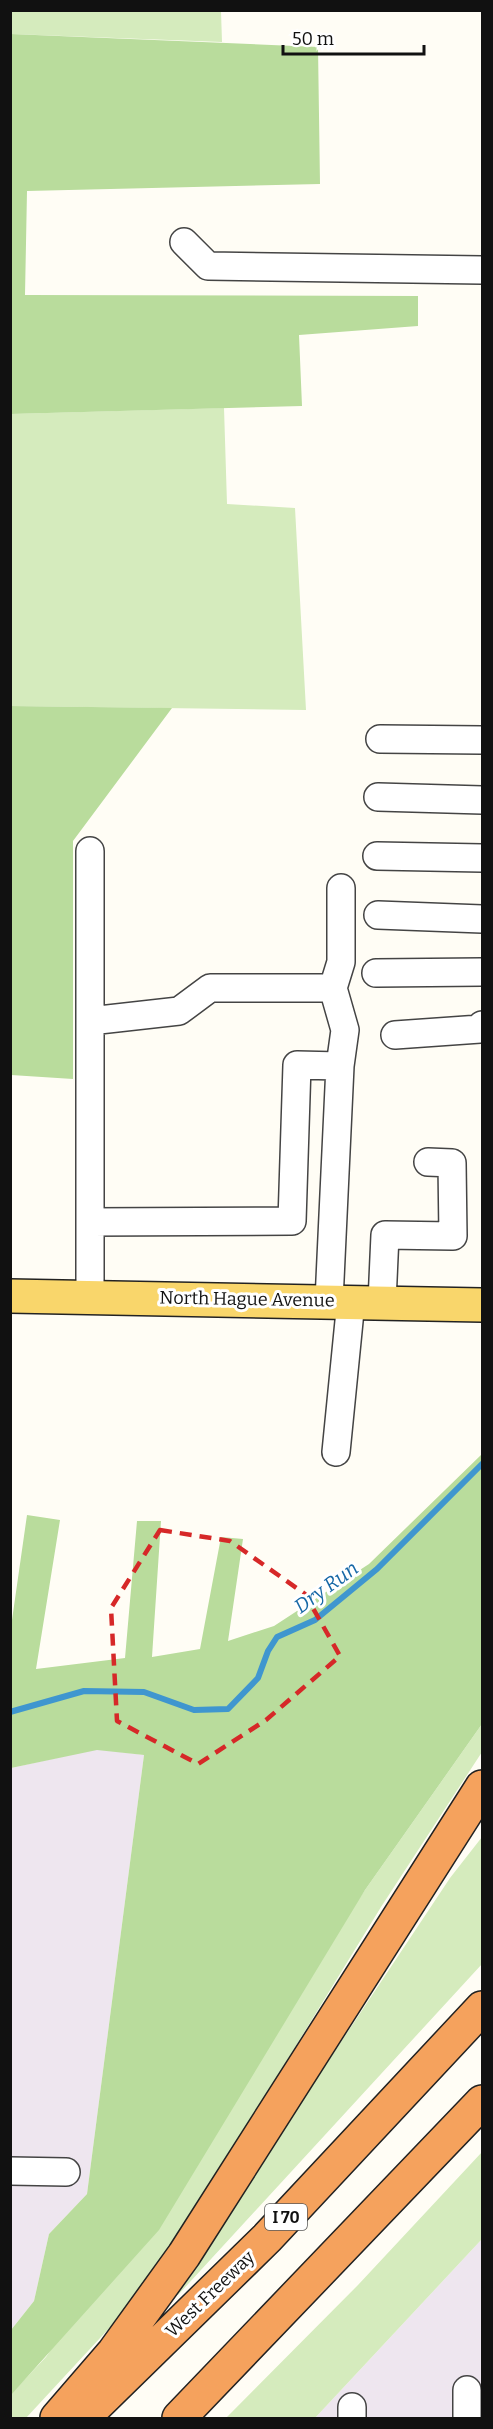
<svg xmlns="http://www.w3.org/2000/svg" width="493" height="2429" font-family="Bitter,serif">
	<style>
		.industrial { fill: #eee6ef }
		.green { fill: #d5ebbd }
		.forest { fill: #b9dc9c }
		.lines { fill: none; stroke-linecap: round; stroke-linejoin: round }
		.stream { stroke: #3f96cf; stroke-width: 6 }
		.minor-casing { stroke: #444; stroke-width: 30 }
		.major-casing { stroke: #222; stroke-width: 36 }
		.highway-casing { stroke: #222; stroke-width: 36 }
		.minor { stroke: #fff; stroke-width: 27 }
		.major { stroke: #f9d66b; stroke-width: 33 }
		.highway { stroke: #f5a25d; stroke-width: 33 }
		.marked { fill: none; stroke: #d62828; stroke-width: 4.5; stroke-dasharray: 12 8; stroke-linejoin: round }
		.labels { text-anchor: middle; stroke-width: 6; stroke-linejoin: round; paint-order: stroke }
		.shield { fill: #fff; stroke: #585858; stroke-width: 1.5 }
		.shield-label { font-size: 16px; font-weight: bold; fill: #111 }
		.street-label { font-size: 18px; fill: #111; stroke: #fff }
		.water-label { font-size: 20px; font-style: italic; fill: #1768a6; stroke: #fff }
	</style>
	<rect width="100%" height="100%" fill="#fffdf5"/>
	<path class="industrial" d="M 97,1749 L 144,1755 L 87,2194 L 49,2234 L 34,2301 L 11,2330 L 11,1768 Z
		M 482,2239 L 482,2418 L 315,2418 Z"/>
	<path class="green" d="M 11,11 L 221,11 L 222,42 L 11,34 Z
		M 224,408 L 227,504 L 295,508 L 306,710 L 11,706 L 10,414 Z
		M 482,1724 L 482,1752 L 381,1907 L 170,2251 L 113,2324 L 26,2418 L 11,2418 L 10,2395 L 46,2357 L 365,1890 Z
		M 482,1837 L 482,1964 L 178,2295 L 172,2289 L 212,2236 L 450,1878 Z
		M 482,2152 L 482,2239 L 315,2418 L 226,2418 L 358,2285 Z"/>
	<path class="forest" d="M 11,34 L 318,47 L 320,184 L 27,191 L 25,295 L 418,296 L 418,326 L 299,335 L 302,406 L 11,414 Z
		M 10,706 L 172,708 L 73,841 L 73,1079 L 11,1075 Z
		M 482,1454 L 482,1724 L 365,1890 L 159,2230 L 11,2395 L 11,2330 L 34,2301 L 49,2234 L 87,2194 L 144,1755 L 97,1750 L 11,1768 L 11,1627 L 27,1515 L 60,1520 L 36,1669 L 125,1658 L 137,1521 L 161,1521 L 152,1657 L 200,1649 L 221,1537 L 243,1539 L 228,1641 L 274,1626 L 369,1564 Z"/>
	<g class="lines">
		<path class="stream" d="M 10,1712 L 84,1691 L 144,1692 L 194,1710 L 228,1709 L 258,1678 L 268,1651 L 277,1637 L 315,1620 L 377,1569 L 482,1464"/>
		<defs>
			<path id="minor" d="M 184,242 L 208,266 L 482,270
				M 380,739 L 482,740
				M 378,797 L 482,800
				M 90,851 L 90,1297
				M 377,856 L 482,858
				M 378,915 L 482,919
				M 376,973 L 482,972
				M 333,988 L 341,962 L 341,888
				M 90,1021 L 179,1011 L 210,988 L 333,988 L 345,1030 L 340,1066 L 329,1301
				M 395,1035 L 480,1029 L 482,1025
				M 90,1222 L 292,1221 L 297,1065 L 340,1066
				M 382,1302 L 385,1235 L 453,1236 L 452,1163 L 428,1162
				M 336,1452 L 351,1301
				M 10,2171 L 66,2172
				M 467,2390 L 467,2418
				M 352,2407 L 352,2418"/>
			<path id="major" d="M 10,1296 L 482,1305"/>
			<path id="highway" d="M 84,2417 L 267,2238 L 482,2008
				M 57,2418 L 114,2352 L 184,2255 L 482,1787
				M 179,2418 L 482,2102"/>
		</defs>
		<use href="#minor" class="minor-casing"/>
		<use href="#major" class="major-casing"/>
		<use href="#highway" class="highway-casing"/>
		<use href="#minor" class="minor"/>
		<use href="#major" class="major"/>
		<use href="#highway" class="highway"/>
	</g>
	<path class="marked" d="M 160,1530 L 230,1541 L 305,1594 L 340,1656 L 266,1720 L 198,1764 L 117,1721 L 111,1608 Z"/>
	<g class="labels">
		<rect class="shield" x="265" y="2204" width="42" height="26" rx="4.5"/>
		<g class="shield-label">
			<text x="286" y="2223">I 70</text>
		</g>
		<g class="street-label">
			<text transform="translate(247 1299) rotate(1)" y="6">North Hague Avenue</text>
			<text transform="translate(210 2294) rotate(-44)" y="6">West Freeway</text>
		</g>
		<g class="water-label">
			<text transform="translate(326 1587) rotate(-36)" y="7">Dry Run</text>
		</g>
	</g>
	<rect width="493" height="2429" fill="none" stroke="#111111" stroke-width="24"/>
	<path d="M283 45v9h141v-9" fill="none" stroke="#111111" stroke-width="3"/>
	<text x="292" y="45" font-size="18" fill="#111111" stroke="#ffffff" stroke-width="4.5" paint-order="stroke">50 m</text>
</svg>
